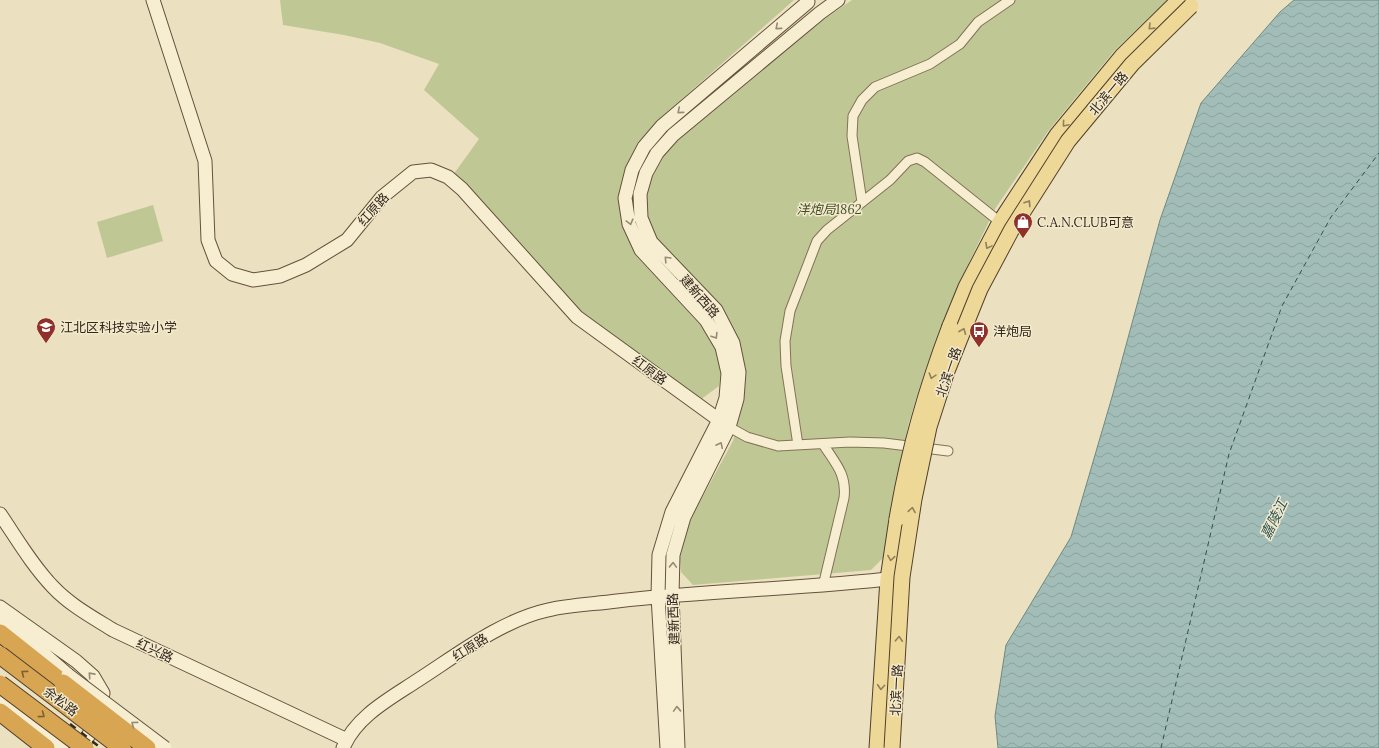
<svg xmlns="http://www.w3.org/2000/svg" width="1379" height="748" font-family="Lora,'Noto Sans SC',serif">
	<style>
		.park { fill: #bfc894 }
		.water { fill: url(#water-waves); stroke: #6a8a84 }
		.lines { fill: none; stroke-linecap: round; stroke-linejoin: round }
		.ferry { stroke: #2c5252; stroke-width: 1; stroke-dasharray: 5 4; stroke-linecap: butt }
		.street-casing { stroke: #837158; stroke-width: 11 }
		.secondary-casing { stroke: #64523c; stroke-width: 15 }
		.primary-casing { stroke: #503f2d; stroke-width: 17 }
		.highway-casing { stroke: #503f2d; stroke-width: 19 }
		.street { stroke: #f7eed1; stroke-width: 9 }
		.secondary { stroke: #f7eed1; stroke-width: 13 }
		.primary { stroke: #eed897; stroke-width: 15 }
		.highway { stroke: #d8a552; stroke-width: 17 }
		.rail { stroke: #33281c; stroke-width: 2.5; stroke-dasharray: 7 7; stroke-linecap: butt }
		.secondary-bridge-casing { stroke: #64523c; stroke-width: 15; stroke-linecap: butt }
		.primary-bridge-casing { stroke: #503f2d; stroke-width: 17; stroke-linecap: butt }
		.highway-bridge-casing { stroke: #503f2d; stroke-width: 19; stroke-linecap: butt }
		.secondary-bridge { stroke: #f7eed1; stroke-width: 13 }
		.primary-bridge { stroke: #eed897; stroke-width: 15 }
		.highway-bridge { stroke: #d8a552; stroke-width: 17 }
		.oneway { stroke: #958b76 }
		.oneway2 { stroke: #90805a }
		.oneway3 { stroke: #7d6034 }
		.labels { text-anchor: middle; stroke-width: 3; stroke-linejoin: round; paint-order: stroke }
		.street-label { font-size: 13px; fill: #33281c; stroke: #f3eace }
		.park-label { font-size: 13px; font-style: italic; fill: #414e24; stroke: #f3eace }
		.poi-label { font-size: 13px; fill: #33281c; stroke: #f3eace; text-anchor: start }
		.water-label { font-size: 14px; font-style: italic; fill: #2c5252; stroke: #f3eace }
	</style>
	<defs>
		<pattern id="water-waves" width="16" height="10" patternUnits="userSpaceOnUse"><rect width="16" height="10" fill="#a2bdb7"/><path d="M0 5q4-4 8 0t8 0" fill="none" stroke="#8ca29d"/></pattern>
	</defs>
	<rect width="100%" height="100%" fill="#ebe0bf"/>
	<path class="park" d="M 280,0 L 794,0 L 657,121 L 638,142 L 625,168 L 620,200 L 624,227 L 703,325 L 716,348 L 722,369 L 719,386 L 700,400 L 581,312 L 453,175 L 479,139 L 424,90 L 439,64 L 380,43 L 344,35 L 283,25 Z
		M 852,0 L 1167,0 L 1115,50 L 1049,130 L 995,209 L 959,283 L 927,365 L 909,422 L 894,496 L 885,556 L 871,570 L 693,585 L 681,572 L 680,558 L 690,520 L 733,441 L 744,399 L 746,369 L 738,341 L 653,240 L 644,216 L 649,174 L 661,154 L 823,20 Z
		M 153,205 L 163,241 L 107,258 L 97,222 Z"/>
	<path class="water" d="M 1294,0 L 1379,0 L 1379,748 L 998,748 L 995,716 L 1006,645 L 1071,537 L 1112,397 L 1160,220 L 1201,103 L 1280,12 Z"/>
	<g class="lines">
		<path class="ferry" d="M 1161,748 L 1229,454 L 1282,306 L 1331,217 L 1379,153"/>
		<defs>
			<path id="street" d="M 862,202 L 852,136 L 853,116 L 862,100 L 875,87 L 930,64 L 960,44 L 978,22 L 1010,0
				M 729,427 L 747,437 L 778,446 L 850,442 L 884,443 L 948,451
				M 823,444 C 835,463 847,474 844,498 L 823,586
				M 798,445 L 786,366 L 785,341 L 790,311 L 817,241 L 827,230 L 890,180 L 908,161 L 917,158 L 925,162 L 1000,222"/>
			<path id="secondary" d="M 153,0 L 205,161 L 208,240 L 216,261 L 232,274 L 253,280 L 280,276 L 306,265 L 347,240 L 382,197 L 413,172 L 431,170 L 448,177 L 462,189 L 577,317 L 719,420
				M 0,514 C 17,539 32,565 53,587 C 70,605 92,617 113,630 L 347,740
				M 0,607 L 76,661 L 93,676 L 103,693 L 99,715 L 82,748
				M 0,620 L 37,648 L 68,675
				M 0,699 L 62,748
				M 343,748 C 356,716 391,698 418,680 C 457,655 502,620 548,610 C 568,605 595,604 617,601 C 710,590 803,589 897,578
				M 667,748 L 658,596 L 659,555 L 672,512 L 719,420 L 726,398 L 728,373 L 722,347 L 706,320 L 641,250 L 629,224 L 625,198 L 632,170 L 644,147 L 662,126 L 808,2
				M 678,748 L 672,595 L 673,555 L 684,517 L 729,427 L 737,399 L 739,372 L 733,343 L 716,310 L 651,242 L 641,218 L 640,194 L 646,173 L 657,153 L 673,135 L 820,13 L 838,0"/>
			<path id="primary" d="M 950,326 L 966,287 L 1000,222 L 1057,135 L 1123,55 L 1179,0
				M 877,748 L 888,579 L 897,519"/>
			<path id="highway" d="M 0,633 L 63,683
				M 0,712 L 46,748"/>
		</defs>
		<use href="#street" class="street-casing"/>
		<use href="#secondary" class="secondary-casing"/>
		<use href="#primary" class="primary-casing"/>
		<use href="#highway" class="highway-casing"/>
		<use href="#street" class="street"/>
		<use href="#secondary" class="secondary"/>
		<use href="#primary" class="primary"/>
		<use href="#highway" class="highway"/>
		<path class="rail" d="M 74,719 L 111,748
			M 70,724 L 101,748"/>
		<defs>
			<path id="secondary-bridge" d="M 68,675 L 165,748"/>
			<path id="primary-bridge" d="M 897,519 C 908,453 926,389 950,326
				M 892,748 L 902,577 L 914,499 L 929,427 L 947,371 L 959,341 L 980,289 L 1012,229 L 1068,141 L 1132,64 L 1191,6"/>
			<path id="highway-bridge" d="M 0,655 L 122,748
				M 63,683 L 147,748
				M 0,684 L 85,748"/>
		</defs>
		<use href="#secondary-bridge" class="secondary-bridge-casing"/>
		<use href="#primary-bridge" class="primary-bridge-casing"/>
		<use href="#highway-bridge" class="highway-bridge-casing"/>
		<use href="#secondary-bridge" class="secondary-bridge"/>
		<use href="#primary-bridge" class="primary-bridge"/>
		<use href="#highway-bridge" class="highway-bridge"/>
	</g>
	<defs><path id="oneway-chevron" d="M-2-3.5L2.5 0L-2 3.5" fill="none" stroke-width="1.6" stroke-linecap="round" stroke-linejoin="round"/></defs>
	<g class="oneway">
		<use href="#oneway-chevron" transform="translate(778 27) rotate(140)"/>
		<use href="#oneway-chevron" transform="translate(680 111) rotate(140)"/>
		<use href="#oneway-chevron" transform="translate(630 222) rotate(75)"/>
		<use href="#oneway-chevron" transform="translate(667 259) rotate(-134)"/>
		<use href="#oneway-chevron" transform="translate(715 336) rotate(58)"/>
		<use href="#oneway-chevron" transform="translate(720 445) rotate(-64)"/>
		<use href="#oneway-chevron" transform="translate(673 565) rotate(-88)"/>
		<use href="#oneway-chevron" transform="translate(91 675) rotate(-132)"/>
		<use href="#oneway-chevron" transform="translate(677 709) rotate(-92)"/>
		<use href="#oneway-chevron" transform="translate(134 724) rotate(-143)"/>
	</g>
	<g class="oneway2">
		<use href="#oneway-chevron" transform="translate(1151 27) rotate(136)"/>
		<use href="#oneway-chevron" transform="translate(1065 124) rotate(130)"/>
		<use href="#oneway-chevron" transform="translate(1028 203) rotate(-57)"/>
		<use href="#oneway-chevron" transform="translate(988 246) rotate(118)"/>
		<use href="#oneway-chevron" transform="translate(963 331) rotate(-68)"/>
		<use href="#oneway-chevron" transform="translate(932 376) rotate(107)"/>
		<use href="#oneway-chevron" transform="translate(912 510) rotate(-81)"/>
		<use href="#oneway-chevron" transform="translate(891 558) rotate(99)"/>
		<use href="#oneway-chevron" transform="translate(899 639) rotate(-87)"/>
		<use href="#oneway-chevron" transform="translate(881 687) rotate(94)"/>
	</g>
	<g class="oneway3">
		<use href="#oneway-chevron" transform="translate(24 673) rotate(-143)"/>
		<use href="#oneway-chevron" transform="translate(42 715) rotate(37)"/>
	</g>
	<defs>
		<symbol id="shop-pin" viewBox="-11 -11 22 30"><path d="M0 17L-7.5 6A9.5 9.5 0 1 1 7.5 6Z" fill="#8f302b" stroke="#f3eace"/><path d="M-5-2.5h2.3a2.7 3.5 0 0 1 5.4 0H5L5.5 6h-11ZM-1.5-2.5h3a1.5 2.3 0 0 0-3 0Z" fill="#fff"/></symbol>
		<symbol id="school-pin" viewBox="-11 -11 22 30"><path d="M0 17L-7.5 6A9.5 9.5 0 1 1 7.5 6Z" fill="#8f302b" stroke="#f3eace"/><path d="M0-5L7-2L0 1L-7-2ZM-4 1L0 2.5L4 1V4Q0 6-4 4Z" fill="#fff"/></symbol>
		<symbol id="bus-pin" viewBox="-11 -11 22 30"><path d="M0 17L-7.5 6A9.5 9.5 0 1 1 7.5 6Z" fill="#8f302b" stroke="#f3eace"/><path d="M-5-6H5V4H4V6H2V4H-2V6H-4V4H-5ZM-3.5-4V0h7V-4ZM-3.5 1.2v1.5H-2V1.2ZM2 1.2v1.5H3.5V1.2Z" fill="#fff"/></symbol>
	</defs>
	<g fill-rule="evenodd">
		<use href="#shop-pin" x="1012" y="211" width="22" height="30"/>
		<use href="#school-pin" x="35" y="316" width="22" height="30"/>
		<use href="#bus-pin" x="968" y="320" width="22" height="30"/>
	</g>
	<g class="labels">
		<g class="street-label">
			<text transform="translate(1108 93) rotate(-50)" y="5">北滨一路</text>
			<text transform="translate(373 209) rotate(-48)" y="5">红原路</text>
			<text transform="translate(700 296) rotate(49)" y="5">建新西路</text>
			<text transform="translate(650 370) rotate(36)" y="5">红原路</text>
			<text transform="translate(948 372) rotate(-71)" y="5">北滨一路</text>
			<text transform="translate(673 619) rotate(-92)" y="5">建新西路</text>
			<text transform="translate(470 647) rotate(-33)" y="5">红原路</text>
			<text transform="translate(155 650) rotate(25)" y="5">红兴路</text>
			<text transform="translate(896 690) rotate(-87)" y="5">北滨一路</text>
			<text transform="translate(61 701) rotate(37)" y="5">余松路</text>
		</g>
		<g class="park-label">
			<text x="829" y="214">洋炮局1862</text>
		</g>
		<g class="poi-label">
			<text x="1037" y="227">C.A.N.CLUB可意</text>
			<text x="60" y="332">江北区科技实验小学</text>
			<text x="993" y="336">洋炮局</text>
		</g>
		<g class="water-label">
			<text transform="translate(1274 519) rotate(-64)" y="5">嘉陵江</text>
		</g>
	</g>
</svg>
